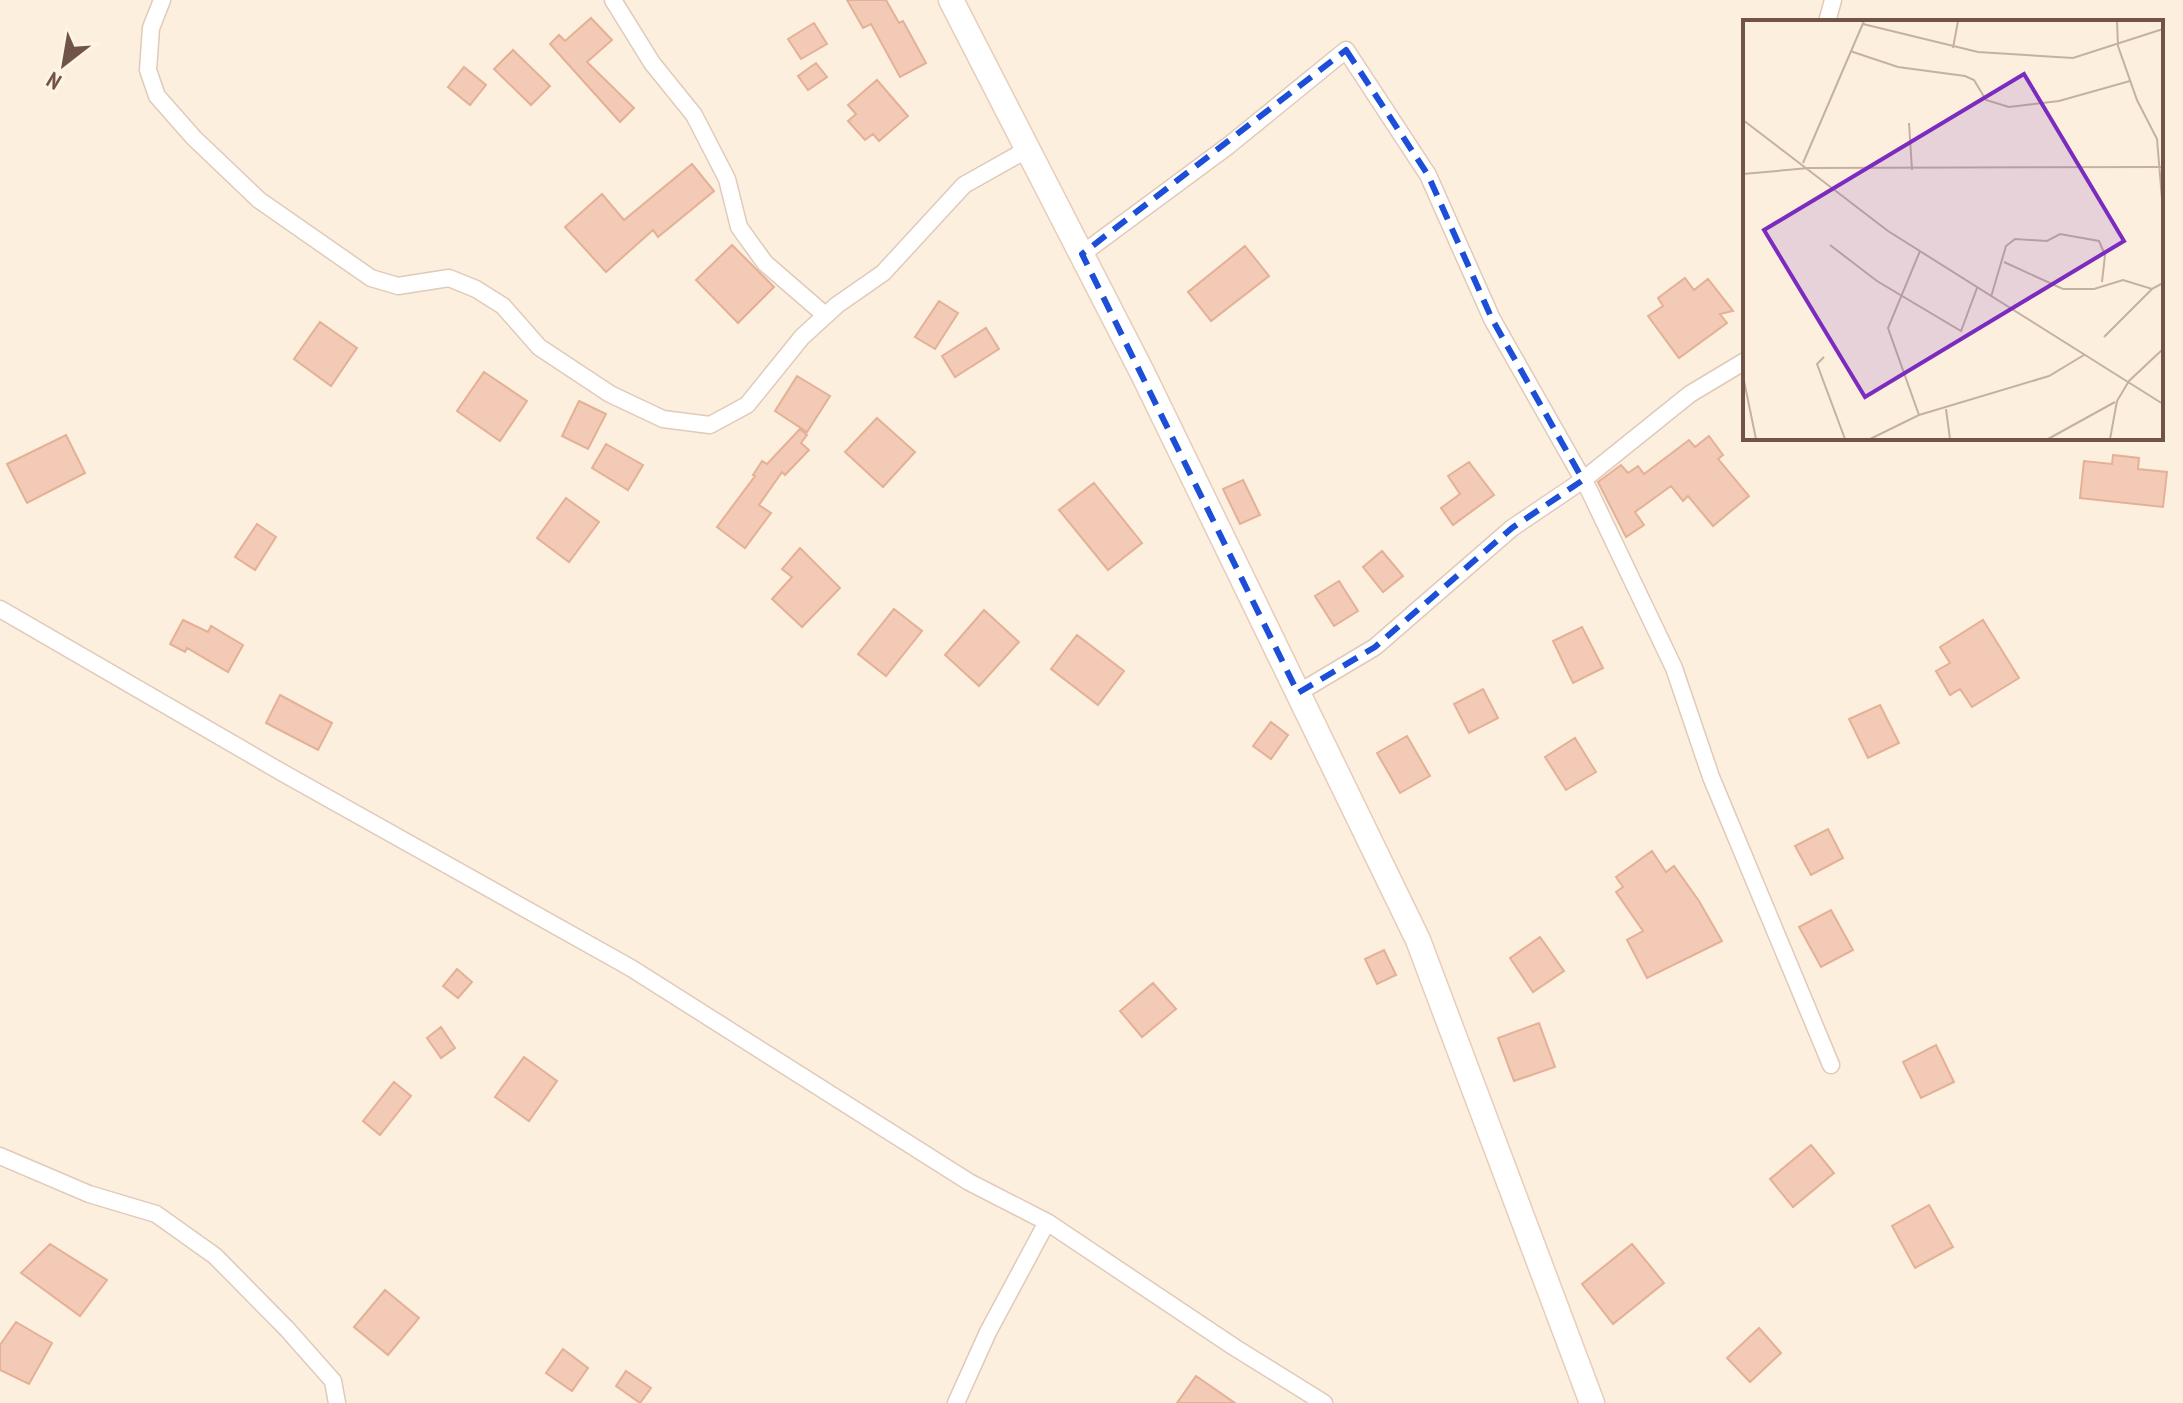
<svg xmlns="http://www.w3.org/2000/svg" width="2183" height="1403" font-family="'PT Sans Narrow',sans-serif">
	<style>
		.building { fill: #f2cab5; stroke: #e4b096; stroke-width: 2 }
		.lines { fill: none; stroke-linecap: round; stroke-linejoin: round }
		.minor-casing { stroke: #e0caba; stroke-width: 19 }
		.secondary-casing { stroke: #e7cdba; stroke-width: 27 }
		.minor { stroke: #fff; stroke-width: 16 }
		.secondary { stroke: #fff; stroke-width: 24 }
		.marked { fill: none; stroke: #1d4ed8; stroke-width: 6; stroke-dasharray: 16 10; stroke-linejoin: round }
		.inset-road { fill: none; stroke: #c5b1a1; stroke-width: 2 }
		.view { fill: #7b2cbf; fill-opacity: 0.15; stroke: #7b2cbf; stroke-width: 4 }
		.inset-edge { fill: none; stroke: #725446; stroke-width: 4 }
	</style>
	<rect width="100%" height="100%" fill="#fcefde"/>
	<path class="building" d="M 847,0 L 886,0 L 899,23 L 903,21 L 926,63 L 900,77 L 871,24 L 863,28 Z
		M 591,18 L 612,40 L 587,62 L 634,108 L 620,122 L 550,44 L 559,35 L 565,41 Z
		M 814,23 L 827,44 L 801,59 L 788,39 Z
		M 513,50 L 550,86 L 531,105 L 494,69 Z
		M 816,63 L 827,77 L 808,90 L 798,76 Z
		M 464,67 L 486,85 L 470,105 L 448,87 Z
		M 877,80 L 908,116 L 879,141 L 873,134 L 865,140 L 848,121 L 856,114 L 848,105 Z
		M 692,164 L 714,191 L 658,237 L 653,230 L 606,272 L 565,227 L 602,194 L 624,220 Z
		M 732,245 L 774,287 L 738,323 L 696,280 Z
		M 1245,246 L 1269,276 L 1211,321 L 1188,292 Z
		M 1685,278 L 1694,290 L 1708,279 L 1733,311 L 1720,314 L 1727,323 L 1679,358 L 1648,316 L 1663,306 L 1658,298 Z
		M 939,301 L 958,313 L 935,349 L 915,337 Z
		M 320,322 L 357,348 L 331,386 L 294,359 Z
		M 986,328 L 999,349 L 955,377 L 942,356 Z
		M 484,372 L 527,401 L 500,441 L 457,411 Z
		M 797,376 L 830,396 L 807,432 L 775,411 Z
		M 579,401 L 606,414 L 588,449 L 562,436 Z
		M 877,418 L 915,452 L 883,487 L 845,452 Z
		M 800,429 L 807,435 L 801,443 L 809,450 L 785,475 L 782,472 L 759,505 L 771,513 L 745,548 L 717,527 L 755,476 L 753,475 L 762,461 L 767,464 Z
		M 66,435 L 85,473 L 27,503 L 7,464 Z
		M 1709,436 L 1723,455 L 1718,459 L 1749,496 L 1713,526 L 1688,496 L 1683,501 L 1671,486 L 1635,512 L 1644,525 L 1626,537 L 1598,482 L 1621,465 L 1628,473 L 1638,466 L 1644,474 L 1689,440 L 1695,447 Z
		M 606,444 L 643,465 L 628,490 L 592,468 Z
		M 2113,455 L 2139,458 L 2138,469 L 2167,472 L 2163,507 L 2080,498 L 2084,461 L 2112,464 Z
		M 1469,462 L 1494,495 L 1453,525 L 1441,508 L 1460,494 L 1448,476 Z
		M 1243,480 L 1260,515 L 1240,524 L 1223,489 Z
		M 1094,483 L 1142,543 L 1108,570 L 1059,510 Z
		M 566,498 L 599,522 L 569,562 L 537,538 Z
		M 257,524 L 276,537 L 255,570 L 235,557 Z
		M 800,548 L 840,588 L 802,627 L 772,599 L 792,577 L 782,569 Z
		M 1382,551 L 1403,576 L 1383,592 L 1363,567 Z
		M 1339,581 L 1358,611 L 1334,626 L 1315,596 Z
		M 894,609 L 922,631 L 886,676 L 858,654 Z
		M 984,610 L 1019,642 L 979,686 L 945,655 Z
		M 183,620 L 208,632 L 211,626 L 243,645 L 228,672 L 187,648 L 185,652 L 170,644 Z
		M 1983,620 L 2019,678 L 1972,707 L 1960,689 L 1950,695 L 1936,671 L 1950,663 L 1940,647 Z
		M 1582,627 L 1603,668 L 1573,683 L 1553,641 Z
		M 1077,635 L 1124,671 L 1098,705 L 1051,669 Z
		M 1483,689 L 1498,718 L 1469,733 L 1454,704 Z
		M 280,695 L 332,723 L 318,750 L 266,723 Z
		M 1880,705 L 1899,743 L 1868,758 L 1849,719 Z
		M 1271,722 L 1288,735 L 1271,759 L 1253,746 Z
		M 1407,736 L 1430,776 L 1400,793 L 1377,753 Z
		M 1575,738 L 1596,772 L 1566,790 L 1545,757 Z
		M 1828,829 L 1843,858 L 1811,875 L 1795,846 Z
		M 1652,851 L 1666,872 L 1674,866 L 1699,901 L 1722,941 L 1647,978 L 1627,940 L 1643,931 L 1616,892 L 1623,887 L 1616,877 Z
		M 1831,910 L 1853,950 L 1821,967 L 1799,927 Z
		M 1540,937 L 1564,971 L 1533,992 L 1510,958 Z
		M 1384,950 L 1396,975 L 1377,984 L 1365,959 Z
		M 457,969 L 472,982 L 458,998 L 443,986 Z
		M 1153,983 L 1176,1009 L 1142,1037 L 1120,1011 Z
		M 1539,1023 L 1555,1067 L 1514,1081 L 1498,1038 Z
		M 441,1027 L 455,1048 L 441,1058 L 427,1038 Z
		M 1936,1045 L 1954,1082 L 1921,1098 L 1903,1062 Z
		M 524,1057 L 557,1081 L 529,1121 L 495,1097 Z
		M 394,1082 L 411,1096 L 380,1135 L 363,1121 Z
		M 1811,1145 L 1834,1173 L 1793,1207 L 1770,1179 Z
		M 1929,1205 L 1953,1247 L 1915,1268 L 1892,1226 Z
		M 50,1244 L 107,1280 L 80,1316 L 21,1273 Z
		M 1632,1244 L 1664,1283 L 1613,1324 L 1582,1284 Z
		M 385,1290 L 419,1318 L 388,1355 L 354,1327 Z
		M 16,1322 L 52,1343 L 29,1384 L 0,1370 L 0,1345 Z
		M 1759,1328 L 1781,1353 L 1750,1382 L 1727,1358 Z
		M 563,1349 L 588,1368 L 572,1391 L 546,1373 Z
		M 626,1371 L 651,1388 L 640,1403 L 616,1386 Z
		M 1196,1376 L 1235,1403 L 1177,1403 Z"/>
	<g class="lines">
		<defs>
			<path id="minor" d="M 162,0 L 151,28 L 148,70 L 157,96 L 194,138 L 259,200 L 371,278 L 398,286 L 449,278 L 476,289 L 503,306 L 539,347 L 610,394 L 663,419 L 710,425 L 747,405 L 802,337 L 837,305 L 883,273 L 964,185 L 1028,149
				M 613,0 L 652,63 L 694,115 L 727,179 L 739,227 L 765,263 L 825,315
				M 1827,22 L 1833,0
				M 1082,254 L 1228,146 L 1346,50 L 1428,175 L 1492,319 L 1589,490 L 1674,668 L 1711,777 L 1831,1065
				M 0,609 L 283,773 L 631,968 L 969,1182 L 1047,1222 L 1234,1347 L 1324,1403
				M 1298,693 L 1375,647 L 1512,528 L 1583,480 L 1690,394 L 1745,361
				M 0,1156 L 89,1194 L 156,1214 L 215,1256 L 287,1329 L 333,1381 L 337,1403
				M 956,1403 L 988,1332 L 1047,1222"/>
			<path id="secondary" d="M 951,0 L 1143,374 L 1418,940 L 1592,1403"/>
		</defs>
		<use href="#minor" class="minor-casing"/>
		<use href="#secondary" class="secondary-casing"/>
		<use href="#minor" class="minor"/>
		<use href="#secondary" class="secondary"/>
	</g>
	<path class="marked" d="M 1346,50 L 1428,175 L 1492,319 L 1583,480 L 1512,528 L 1375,647 L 1298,693 L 1082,254 Z"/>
	<g transform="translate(1743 20)">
		<rect width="420" height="420" fill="#fcefde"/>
		<path class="inset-road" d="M 374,1 L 375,26 L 394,80 L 414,119 L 420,191M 120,4 L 235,32 L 330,38 L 420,9M 210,28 L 215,1M 107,31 L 155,47 L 222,56 L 231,60 L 243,80 L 266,87 L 316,81 L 387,61M 0,100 L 145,211 L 420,384M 166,103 L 169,150M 60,143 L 121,1M 0,154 L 66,148 L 420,147M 87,225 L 134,261 L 218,311 L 234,268M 261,242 L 320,269 L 351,269 L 380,260 L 409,269 L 420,263M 248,277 L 263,226 L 272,219 L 304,221 L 317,214 L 356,221 L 362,235 L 359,262M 361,317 L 409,269M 81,337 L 74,344 L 102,419M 0,356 L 13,419M 203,389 L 207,419M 176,395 L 145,308 L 177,231M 127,419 L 176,395 L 306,356 L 341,335M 305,419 L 372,382M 367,419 L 374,381 L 386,361 L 420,329"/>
		<path class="view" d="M 281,54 L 381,221 L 122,377 L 21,210 Z"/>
		<rect width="420" height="420" class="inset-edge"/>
	</g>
	<g transform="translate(64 64) rotate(211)" stroke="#fff3e4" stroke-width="6" paint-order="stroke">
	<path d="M0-6L14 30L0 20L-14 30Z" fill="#725446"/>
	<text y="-12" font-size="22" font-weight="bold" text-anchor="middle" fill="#725446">N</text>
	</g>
</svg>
